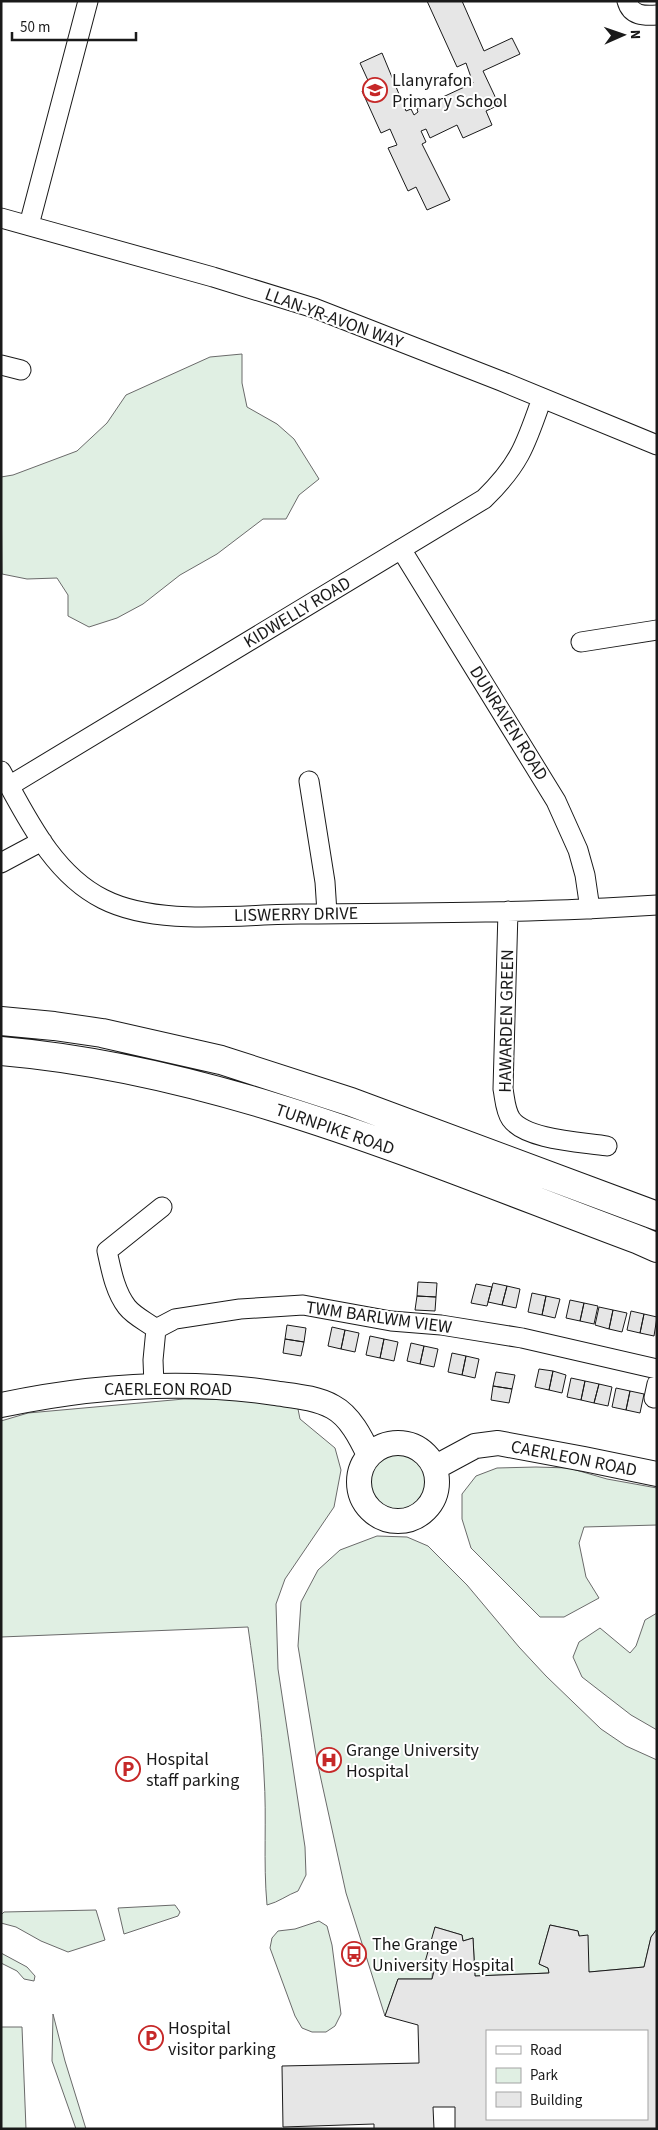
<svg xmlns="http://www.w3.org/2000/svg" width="658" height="2130" font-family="'Source Sans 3',sans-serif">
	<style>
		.green { fill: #e0efe3; stroke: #6a6a6a }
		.building { fill: #e6e6e6; stroke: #1a1a1a; fill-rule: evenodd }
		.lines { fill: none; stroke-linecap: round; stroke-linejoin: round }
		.minor-casing { stroke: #1a1a1a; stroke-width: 21 }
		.major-casing { stroke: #1a1a1a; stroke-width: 26 }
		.highway-casing { stroke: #1a1a1a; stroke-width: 30 }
		.minor { stroke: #fff; stroke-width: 19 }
		.major { stroke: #fff; stroke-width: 24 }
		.highway { stroke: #fff; stroke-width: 28 }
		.labels { text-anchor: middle; stroke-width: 4; stroke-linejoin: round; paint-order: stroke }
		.poi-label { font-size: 18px; fill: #1a1a1a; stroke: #fff; text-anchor: start }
		.street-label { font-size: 18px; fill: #1a1a1a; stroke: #fff }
	</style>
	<rect width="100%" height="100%" fill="#fff"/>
	<path class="green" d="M 242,354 L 242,383 L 247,407 L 277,424 L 294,439 L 319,479 L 299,495 L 286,519 L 263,519 L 217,554 L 180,575 L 143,604 L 117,618 L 89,627 L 68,616 L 68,595 L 57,578 L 27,579 L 2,574 L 1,477 L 13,475 L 77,451 L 107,423 L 126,395 L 210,357 Z
		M 184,1399 L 277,1400 L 297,1404 L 300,1419 L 335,1448 L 341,1470 L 334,1507 L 285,1579 L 276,1604 L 278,1669 L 305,1847 L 306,1875 L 298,1891 C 287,1895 279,1902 267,1905 C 263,1862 267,1819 264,1775 C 262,1725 255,1676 248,1627 L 1,1637 L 1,1421 L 28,1413 Z
		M370 1482a29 29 0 1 1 58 0a29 29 0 1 1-58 0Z
		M 536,1467 L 569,1468 L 607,1479 L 657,1488 L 657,1525 L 584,1527 L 579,1543 L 586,1577 L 599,1598 L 564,1617 L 540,1617 L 471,1548 L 462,1519 L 462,1494 L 476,1476 L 497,1468 Z
		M 377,1536 L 407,1537 L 428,1546 L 467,1585 L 519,1647 L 546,1676 L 601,1729 L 626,1746 L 657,1760 L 657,1929 L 651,1937 L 644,1967 L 589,1972 L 578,1931 L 550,1925 L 539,1964 L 548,1968 L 549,1973 L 475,1976 L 473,1938 L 463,1941 L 462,1935 L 435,1927 L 432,1979 L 398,1979 L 385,2016 L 346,1893 L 317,1761 L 298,1646 L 301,1602 L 318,1570 L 340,1550 Z
		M 657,1613 L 657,1730 L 631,1715 L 582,1677 L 573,1657 L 579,1642 L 600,1628 L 630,1653 L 636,1646 L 645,1620 Z
		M 175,1905 L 180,1912 L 178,1916 L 124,1934 L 118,1908 Z
		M 96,1910 L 105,1940 L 68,1952 L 41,1941 L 16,1927 L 1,1923 L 1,1915 L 4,1912 Z
		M 319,1921 L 327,1926 L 332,1945 L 341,2014 L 335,2026 L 326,2032 L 312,2032 L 302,2028 L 295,2016 L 270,1948 L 272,1938 L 278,1931 L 295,1929 Z
		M 1,1953 L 27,1967 L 35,1976 L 34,1981 L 24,1979 L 17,1971 L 1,1963 Z
		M 53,2014 L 65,2061 L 86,2129 L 76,2129 L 52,2061 Z
		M 1,2027 L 22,2027 L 26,2129 L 1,2129 Z"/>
	<path class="building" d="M 427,1 L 462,1 L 484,51 L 512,38 L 520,54 L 483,71 L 499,105 L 486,111 L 492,125 L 463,138 L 457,125 L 430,138 L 426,129 L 421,131 L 426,142 L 422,144 L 450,200 L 427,210 L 416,187 L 408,191 L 388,148 L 397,145 L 390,129 L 381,133 L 362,91 L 371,87 L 360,63 L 382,53 L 406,111 L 411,109 L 414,115 L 418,112 L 417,109 L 473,83 L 466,63 L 457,67 Z
		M 418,1282 L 437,1283 L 436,1297 L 417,1296 Z
		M 493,1283 L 507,1286 L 502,1305 L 488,1302 Z
		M 476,1284 L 492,1287 L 487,1306 L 471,1303 Z
		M 507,1286 L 520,1289 L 516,1308 L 502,1305 Z
		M 532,1293 L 546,1296 L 542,1315 L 528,1312 Z
		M 417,1296 L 436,1297 L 435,1311 L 415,1310 Z
		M 546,1296 L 560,1299 L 555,1318 L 542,1315 Z
		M 570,1300 L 584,1303 L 580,1321 L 566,1318 Z
		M 584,1303 L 598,1306 L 594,1324 L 580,1321 Z
		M 599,1307 L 613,1310 L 609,1329 L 595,1325 Z
		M 613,1310 L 627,1313 L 622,1332 L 609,1329 Z
		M 631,1311 L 644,1314 L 640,1333 L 627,1330 Z
		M 644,1314 L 657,1317 L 654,1336 L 640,1333 Z
		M 287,1325 L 306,1328 L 304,1342 L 285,1339 Z
		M 332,1327 L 345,1330 L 341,1349 L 328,1346 Z
		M 345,1330 L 359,1333 L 355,1352 L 341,1349 Z
		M 370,1336 L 384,1339 L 380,1358 L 366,1355 Z
		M 285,1339 L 304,1342 L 301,1356 L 283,1353 Z
		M 384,1339 L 398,1342 L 394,1361 L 380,1358 Z
		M 411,1343 L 424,1346 L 420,1364 L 407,1361 Z
		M 424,1346 L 438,1349 L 434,1367 L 420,1364 Z
		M 452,1353 L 466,1356 L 462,1375 L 448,1372 Z
		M 466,1356 L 479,1359 L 475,1378 L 462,1375 Z
		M 539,1369 L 553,1371 L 549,1390 L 535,1387 Z
		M 553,1371 L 566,1375 L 562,1393 L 549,1390 Z
		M 496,1372 L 515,1375 L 512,1389 L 493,1386 Z
		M 571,1378 L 585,1381 L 581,1400 L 567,1397 Z
		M 585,1381 L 599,1384 L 594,1403 L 581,1400 Z
		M 599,1384 L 612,1387 L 608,1406 L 594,1403 Z
		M 493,1386 L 512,1389 L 509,1403 L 491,1400 Z
		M 616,1388 L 630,1391 L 626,1410 L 612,1407 Z
		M 630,1391 L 644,1394 L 640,1413 L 626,1410 Z
		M 550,1925 L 578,1931 L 579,1936 L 588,1935 L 589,1972 L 644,1967 L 651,1937 L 657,1929 L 657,2129 L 455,2129 L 455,2107 L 433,2107 L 434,2129 L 374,2129 L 374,2124 L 283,2127 L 282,2066 L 419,2063 L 418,2025 L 385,2016 L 398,1979 L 432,1979 L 434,1971 L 423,1969 L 435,1927 L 462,1935 L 463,1941 L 473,1938 L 475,1976 L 549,1973 L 548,1968 L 539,1964 ZM 487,2031 L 647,2031 L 647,2119 L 487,2119 Z"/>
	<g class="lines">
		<defs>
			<path id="minor" d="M 627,1 C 631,16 644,16 657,15
				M 1,218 L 213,277 L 314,308 L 501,381 L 657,445
				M 29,225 L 88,1
				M 1,365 L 21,370
				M 401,549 L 556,801 L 578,850 L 585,875 L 590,909
				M 581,642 L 657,630
				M 1,771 C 27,818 53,874 103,899 C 158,927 241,914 301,914 C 420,913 539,913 657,905
				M 309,781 L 325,882 L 327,913
				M 9,786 L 484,499 C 520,464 526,444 542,398
				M 1,863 L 42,841
				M 508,911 L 503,1089 C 505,1099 505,1110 511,1119 C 526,1140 583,1142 607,1146
				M 156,1329 C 147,1322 134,1316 127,1307 C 115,1292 111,1269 107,1251 L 162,1207
				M 154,1385 L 153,1360 L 156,1329 L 175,1319 L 240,1309 L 303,1305 L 391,1321 L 441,1325 L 522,1338 L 657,1369
				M 654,1398 L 657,1384"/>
			<path id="major" d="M 1,1405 C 91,1386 183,1379 274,1393 C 294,1396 315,1397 333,1407 C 350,1416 361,1438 369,1455
				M359 1482a39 39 0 1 1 78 0a39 39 0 1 1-78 0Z
				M 436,1467 L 475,1446 L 498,1443 L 584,1459 L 657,1474"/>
			<path id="highway" d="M 1,1021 L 54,1026 L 102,1033 L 221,1060 L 351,1102 L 657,1216
				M 1,1051 C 224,1070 432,1163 639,1240 L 657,1248"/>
		</defs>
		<use href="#minor" class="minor-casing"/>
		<use href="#major" class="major-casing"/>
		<use href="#highway" class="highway-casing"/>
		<use href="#minor" class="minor"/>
		<use href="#major" class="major"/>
		<use href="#highway" class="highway"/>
	</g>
	<defs>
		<symbol id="school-ring" viewBox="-11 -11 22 22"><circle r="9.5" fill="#fff" stroke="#c62828" stroke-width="1.5"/><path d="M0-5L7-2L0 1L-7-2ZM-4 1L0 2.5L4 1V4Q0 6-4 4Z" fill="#c62828"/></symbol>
		<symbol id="hospital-ring" viewBox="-11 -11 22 22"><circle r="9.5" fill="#fff" stroke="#c62828" stroke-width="1.5"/><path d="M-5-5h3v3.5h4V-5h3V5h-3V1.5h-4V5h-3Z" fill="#c62828"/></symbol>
		<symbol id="parking-ring" viewBox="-11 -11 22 22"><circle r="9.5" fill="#fff" stroke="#c62828" stroke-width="1.5"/><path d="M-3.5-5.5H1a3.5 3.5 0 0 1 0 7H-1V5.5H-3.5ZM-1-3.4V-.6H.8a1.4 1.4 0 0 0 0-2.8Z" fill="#c62828"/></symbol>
		<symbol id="bus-ring" viewBox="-11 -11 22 22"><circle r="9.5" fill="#fff" stroke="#c62828" stroke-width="1.5"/><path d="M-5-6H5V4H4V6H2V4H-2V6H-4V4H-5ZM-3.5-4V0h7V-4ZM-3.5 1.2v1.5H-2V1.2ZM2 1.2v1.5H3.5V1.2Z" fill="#c62828"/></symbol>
	</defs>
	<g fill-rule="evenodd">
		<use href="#school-ring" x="361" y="76" width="28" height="28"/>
		<use href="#hospital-ring" x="315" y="1746" width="28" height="28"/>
		<use href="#parking-ring" x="114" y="1755" width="28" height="28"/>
		<use href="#bus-ring" x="340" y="1940" width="28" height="28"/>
		<use href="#parking-ring" x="137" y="2024" width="28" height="28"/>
	</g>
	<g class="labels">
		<g class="poi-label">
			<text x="392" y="86">Llanyrafon<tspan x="392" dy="21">Primary School</tspan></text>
			<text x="346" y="1756">Grange University<tspan x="346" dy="21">Hospital</tspan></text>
			<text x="146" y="1765">Hospital<tspan x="146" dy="21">staff parking</tspan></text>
			<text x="372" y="1950">The Grange<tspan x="372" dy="21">University Hospital</tspan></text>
			<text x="168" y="2034">Hospital<tspan x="168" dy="21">visitor parking</tspan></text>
		</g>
		<g class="street-label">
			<text transform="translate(334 318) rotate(20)" y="6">LLAN-YR-AVON WAY</text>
			<text transform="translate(297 612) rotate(-31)" y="6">KIDWELLY ROAD</text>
			<text transform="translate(509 723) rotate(58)" y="6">DUNRAVEN ROAD</text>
			<text transform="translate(296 914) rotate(-1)" y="6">LISWERRY DRIVE</text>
			<text transform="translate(506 1021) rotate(-89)" y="6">HAWARDEN GREEN</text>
			<text transform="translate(335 1129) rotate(19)" y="6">TURNPIKE ROAD</text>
			<text transform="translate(379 1317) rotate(8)" y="6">TWM BARLWM VIEW</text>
			<text x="168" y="1395">CAERLEON ROAD</text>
			<text transform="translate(574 1458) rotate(11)" y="6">CAERLEON ROAD</text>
		</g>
	</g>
	<rect width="658" height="2130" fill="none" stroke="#1a1a1a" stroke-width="5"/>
	<rect x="486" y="2030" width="162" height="90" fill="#ffffff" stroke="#a3a3a3"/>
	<rect x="496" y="2046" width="25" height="8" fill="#ffffff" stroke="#a3a3a3"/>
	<text x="530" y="2055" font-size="15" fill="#1a1a1a">Road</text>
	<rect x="496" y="2068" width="25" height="15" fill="#e0efe3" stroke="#a3a3a3"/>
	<text x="530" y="2080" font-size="15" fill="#1a1a1a">Park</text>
	<rect x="496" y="2092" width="25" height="15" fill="#e6e6e6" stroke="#a3a3a3"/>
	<text x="530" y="2105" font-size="15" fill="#1a1a1a">Building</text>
	<g transform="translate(623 35) rotate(88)" stroke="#ffffff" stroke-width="4" paint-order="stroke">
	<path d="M0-4L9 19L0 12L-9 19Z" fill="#1a1a1a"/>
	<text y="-8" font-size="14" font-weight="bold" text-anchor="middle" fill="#1a1a1a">N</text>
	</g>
	<path d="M12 32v8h124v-8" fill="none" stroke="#1a1a1a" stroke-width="2.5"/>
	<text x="20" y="32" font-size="15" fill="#1a1a1a" stroke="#ffffff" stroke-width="4" paint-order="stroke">50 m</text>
</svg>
